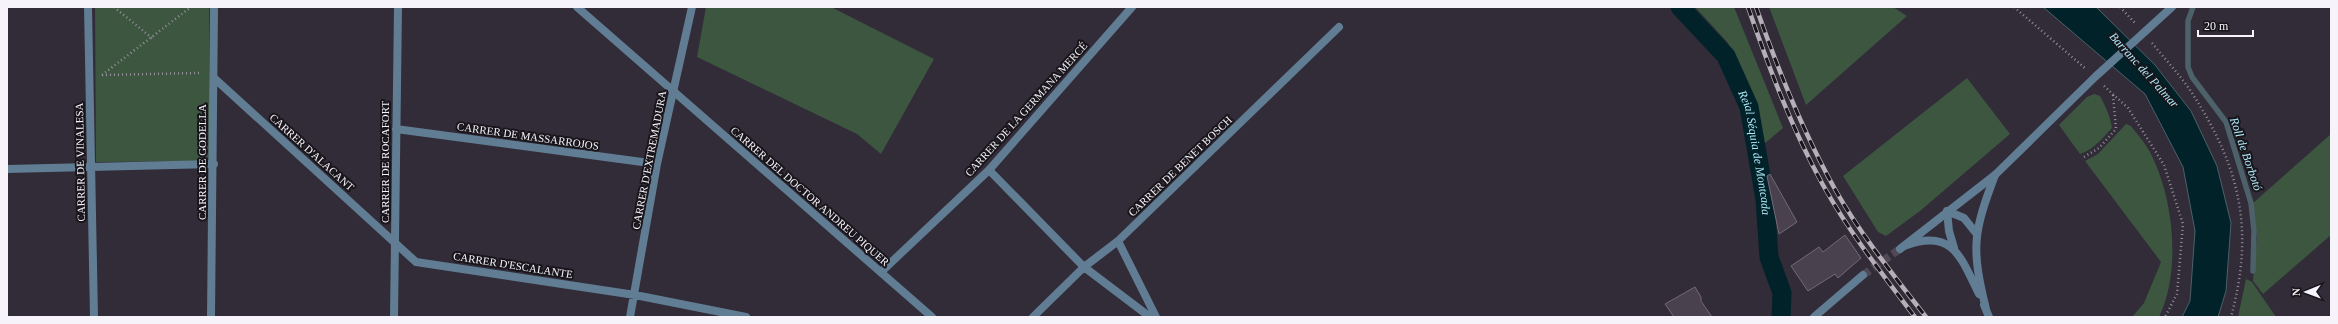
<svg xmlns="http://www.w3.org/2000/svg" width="2338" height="324" font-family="Georgia,serif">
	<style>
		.green { fill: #3c5640 }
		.water { fill: #02222a; stroke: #4c6169 }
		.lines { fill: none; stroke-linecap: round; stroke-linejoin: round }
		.stream { stroke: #4c6169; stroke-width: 5.5 }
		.canal { stroke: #02222a; stroke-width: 19 }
		.building { fill: #4a414e; stroke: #746978 }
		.tertiary-tunnel { stroke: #504955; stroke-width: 8; stroke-dasharray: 8 4; stroke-linecap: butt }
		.path { stroke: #958f9a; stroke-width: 2.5; stroke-dasharray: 1 3; stroke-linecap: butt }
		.minor { stroke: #607d94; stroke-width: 8 }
		.tertiary { stroke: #607d94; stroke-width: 8 }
		.rail-casing { stroke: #b5afb9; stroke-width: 4.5 }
		.rail { stroke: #18151b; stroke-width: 3; stroke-dasharray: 9; stroke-linecap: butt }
		.labels { text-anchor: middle; stroke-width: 4; stroke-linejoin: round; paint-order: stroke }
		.street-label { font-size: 11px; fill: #f7f3fb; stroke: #18151b }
		.water-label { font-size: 12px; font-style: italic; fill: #afeafa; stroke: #18151b }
	</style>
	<rect width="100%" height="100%" fill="#322b38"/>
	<path class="green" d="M 95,7 L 209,7 L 209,161 L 96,162 Z
		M 706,7 L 831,7 L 934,59 L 881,154 L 857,134 L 697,57 Z
		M 1695,7 L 1734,7 L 1783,128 L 1764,144 L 1753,99 L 1728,43 Z
		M 1769,7 L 1893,7 L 1907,16 L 1806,105 Z
		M 1967,78 L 2010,134 L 1920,211 L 1886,236 L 1878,232 L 1843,176 Z
		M 2094,94 L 2100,96 C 2106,107 2110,116 2112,128 C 2102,139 2094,149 2080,154 L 2059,125 L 2087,97 Z
		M 2126,124 L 2131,126 C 2138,135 2147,145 2152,156 C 2174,201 2181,272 2159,317 L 2132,317 L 2144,303 L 2161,262 L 2085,161 L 2098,154 Z
		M 2331,134 L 2331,235 L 2263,294 L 2253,281 L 2257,237 L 2253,203 Z
		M 2246,279 L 2252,282 L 2276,317 L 2238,317 Z"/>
	<path class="water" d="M 2043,7 L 2096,7 L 2155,65 L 2191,111 L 2217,166 L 2231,223 L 2226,291 L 2218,317 L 2182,317 L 2190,301 L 2195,231 L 2183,167 L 2145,94 Z"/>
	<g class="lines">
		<path class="stream" d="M 2193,7 L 2188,21 L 2188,67 L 2192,77 L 2226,122 L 2251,203 L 2254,231 L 2253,271
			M 1682,9 L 1685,7"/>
		<path class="canal" id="s1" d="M 1680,7 L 1726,56 L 1749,107 L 1765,199 L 1769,257 L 1782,293 L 1781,317"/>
	</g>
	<path class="building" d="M 1770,174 L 1797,222 L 1779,234 L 1767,176 Z
		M 1845,235 L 1861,258 L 1838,278 L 1835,274 L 1808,291 L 1791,266 L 1819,247 L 1823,252 Z
		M 1695,287 L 1701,297 L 1701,301 L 1712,317 L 1674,317 L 1665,304 Z"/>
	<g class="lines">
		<path class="tertiary-tunnel" d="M 1863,275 L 1900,249"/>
		<path class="path" d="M 114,7 L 152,38
			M 2014,7 L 2086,69
			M 2120,7 L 2136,24
			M 2152,43 C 2165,59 2179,74 2190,90 C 2240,166 2255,229 2231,317
			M 102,75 L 191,7
			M 102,75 L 200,73
			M 2104,86 L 2128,108 L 2164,165 L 2183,224 L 2177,294 L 2165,317
			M 2084,157 L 2099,148 L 2116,129 L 2113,95"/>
		<path class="minor" d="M 88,7 L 94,317
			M 214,78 L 416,262 L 635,295 L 746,317
			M 396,129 L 657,164
			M 7,169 L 214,164
			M 989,170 L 1084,267 L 1150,317
			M 1118,241 L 1156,317
			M 1904,246 C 1953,227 1961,258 1979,294
			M 1954,248 L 1949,231 L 1947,211 L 1964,218 L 1976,233
			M 881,272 L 989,170 L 1132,7
			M 1984,305 L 1989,317
			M 1986,309 C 1971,248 1973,233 1995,175
			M 211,317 L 214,7
			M 394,317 L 398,7
			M 630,317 L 657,164 L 692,7
			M 1033,317 L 1084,267 L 1118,241 L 1339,27
			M 1814,317 L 1863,275"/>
		<path class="tertiary" d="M 577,7 L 932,317
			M 1900,249 L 1995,175 L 2095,77 L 2172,7"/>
		<defs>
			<path id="rail" d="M 1748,7 C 1769,68 1792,129 1823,185 C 1849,232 1883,275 1915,317
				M 1756,7 C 1778,70 1803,132 1836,191 C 1861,235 1895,277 1926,317"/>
		</defs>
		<use href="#rail" class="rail-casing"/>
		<use href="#rail" class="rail"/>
	</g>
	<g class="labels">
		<g class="street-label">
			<text transform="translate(1026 109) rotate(-48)" y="4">CARRER DE LA GERMANA MERCÉ</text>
			<text transform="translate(528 136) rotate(8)" y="4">CARRER DE MASSARROJOS</text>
			<text transform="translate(312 152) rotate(42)" y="4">CARRER D'ALACANT</text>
			<text transform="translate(649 160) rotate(-79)" y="4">CARRER D'EXTREMADURA</text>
			<text transform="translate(80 162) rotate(-91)" y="4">CARRER DE VINALESA</text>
			<text transform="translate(202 162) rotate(-90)" y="4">CARRER DE GODELLA</text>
			<text transform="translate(385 162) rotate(-90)" y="4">CARRER DE ROCAFORT</text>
			<text transform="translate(1180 166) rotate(-44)" y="4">CARRER DE BENET BOSCH</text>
			<text transform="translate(810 196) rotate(41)" y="4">CARRER DEL DOCTOR ANDREU PIQUER</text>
			<text transform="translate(513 265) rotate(9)" y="4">CARRER D'ESCALANTE</text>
		</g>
		<g class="water-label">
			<text transform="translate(2144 70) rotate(48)" y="4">Barranc del Palmar</text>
			<text dy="4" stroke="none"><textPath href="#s1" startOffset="169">Reial Séquia de Montcada</textPath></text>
			<text transform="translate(2246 154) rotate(71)" y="4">Roll de Borbotó</text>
		</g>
	</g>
	<rect width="2338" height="324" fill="none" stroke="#f7f3fb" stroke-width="16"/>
	<g transform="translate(2306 292) rotate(269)" stroke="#18151b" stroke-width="3" paint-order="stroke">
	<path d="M0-3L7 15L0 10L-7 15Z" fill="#f7f3fb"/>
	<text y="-6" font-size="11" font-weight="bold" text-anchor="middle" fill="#f7f3fb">N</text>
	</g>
	<path d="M2198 30v6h55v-6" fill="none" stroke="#f7f3fb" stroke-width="2"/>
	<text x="2204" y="30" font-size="12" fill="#f7f3fb" stroke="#18151b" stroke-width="3" paint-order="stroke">20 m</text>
</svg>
